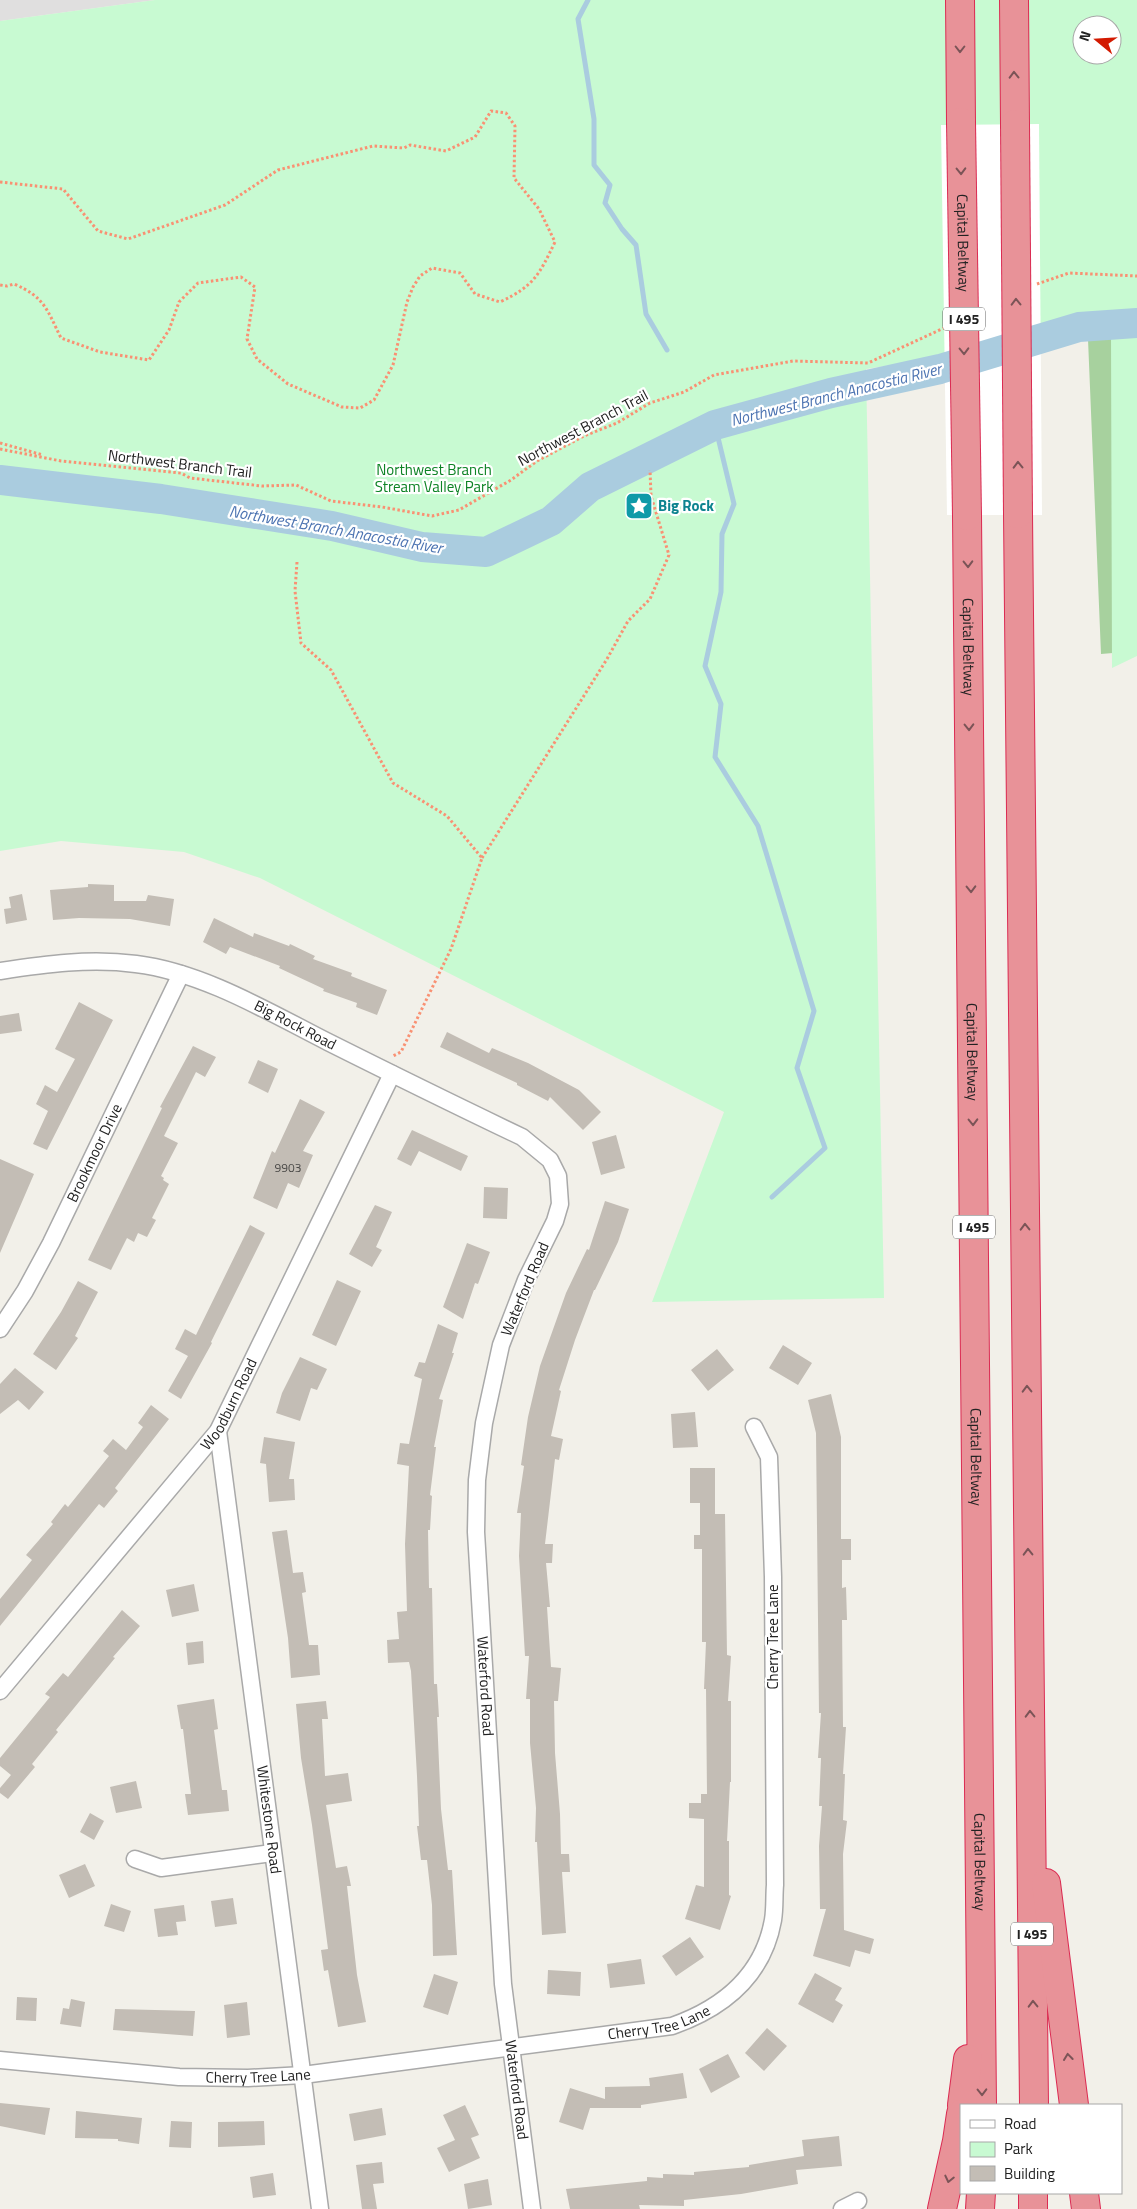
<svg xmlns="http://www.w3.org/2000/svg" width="1137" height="2209" font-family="'Titillium Web',sans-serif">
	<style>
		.residential { fill: #e0dfdf }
		.forest { fill: #a7d19e; fill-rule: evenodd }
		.park { fill: #c8fad2; fill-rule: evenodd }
		.pier { fill: #fff }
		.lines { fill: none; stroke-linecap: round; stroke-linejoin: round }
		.stream { stroke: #aaccdf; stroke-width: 5 }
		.river { stroke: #aaccdf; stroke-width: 30 }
		.building { fill: #c3bdb5 }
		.street-casing { stroke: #a9a9a9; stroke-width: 19 }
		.highway-casing { stroke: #db2b52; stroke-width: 30 }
		.path { stroke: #f99173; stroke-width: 3; stroke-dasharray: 2.5 2.5; stroke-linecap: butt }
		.street { stroke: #fff; stroke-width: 16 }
		.highway { stroke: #e89298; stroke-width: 28 }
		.highway-bridge-casing { stroke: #db2b52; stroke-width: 30; stroke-linecap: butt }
		.highway-bridge { stroke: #e89298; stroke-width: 28 }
		.oneway { stroke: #7b5457 }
		.labels { text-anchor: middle; stroke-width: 4.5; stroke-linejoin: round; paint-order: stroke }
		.number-label { font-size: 12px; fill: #4a4947 }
		.shield { fill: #fff; stroke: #646464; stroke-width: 1 }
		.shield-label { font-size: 14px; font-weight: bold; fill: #222 }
		.street-label { font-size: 15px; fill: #222; stroke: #fff }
		.park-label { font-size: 15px; fill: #0d8325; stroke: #fff }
		.culture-label { font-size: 15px; font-weight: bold; fill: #0d838f; stroke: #fff; text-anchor: start }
		.water-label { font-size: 16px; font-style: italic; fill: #4d74b2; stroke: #fff }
	</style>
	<rect width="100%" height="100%" fill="#f2f0e9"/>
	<path class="residential" d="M 0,0 L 155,0 L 0,21 Z"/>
	<path class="forest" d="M 1074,0 L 1137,0 L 1137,651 L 1101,654 ZM 1082,25 L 1112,25 L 1112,55 L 1082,55 Z"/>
	<path class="park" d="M 155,0 L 1137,0 L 1137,656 L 1112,668 L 1111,331 L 866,369 L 884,1298 L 652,1302 L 724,1112 L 260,878 L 184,852 L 61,841 L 0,851 L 0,21 ZM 1082,25 L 1112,25 L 1112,55 L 1082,55 Z"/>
	<path class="pier" d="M 1039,124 L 1042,515 L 947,515 L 941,125 Z"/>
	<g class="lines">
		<path class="stream" d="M 588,0 L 578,19 L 594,119 L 594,165 L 610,185 L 605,203 L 622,229 L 636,245 L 646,314 L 667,350
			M 715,425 L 734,504 L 722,534 L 721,592 L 705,666 L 721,704 L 715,757 L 758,826 L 814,1011 L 797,1068 L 825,1148 L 772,1197"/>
		<path class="river" d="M 0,480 L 161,499 L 332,526 L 422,547 L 486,552 L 551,521 L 590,487 L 715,425 L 831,393 L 940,369 L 1079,327 L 1137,323"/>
	</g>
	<path class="building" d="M 88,884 L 114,885 L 114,901 L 146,901 L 148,895 L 174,899 L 170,926 L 130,919 L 79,918 L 53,920 L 50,890 L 88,887 Z
		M 22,894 L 27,920 L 6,924 L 4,909 L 11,908 L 9,897 Z
		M 214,918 L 253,937 L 254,933 L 289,946 L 290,944 L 315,956 L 313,959 L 352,973 L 351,976 L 387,990 L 377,1015 L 356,1007 L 357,1003 L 323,991 L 324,989 L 279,968 L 280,966 L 230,947 L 226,954 L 203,942 Z
		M 79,1002 L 113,1020 L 47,1150 L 33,1144 L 48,1111 L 36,1104 L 45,1085 L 57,1092 L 75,1059 L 55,1049 Z
		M 19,1013 L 22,1031 L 0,1034 L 0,1016 Z
		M 447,1032 L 489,1053 L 492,1048 L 528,1063 L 579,1090 L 601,1112 L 583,1130 L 550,1097 L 548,1101 L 517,1085 L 517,1083 L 440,1047 Z
		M 193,1046 L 216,1057 L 205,1077 L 196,1072 L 164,1136 L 178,1143 L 161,1176 L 164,1178 L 163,1180 L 169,1184 L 152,1218 L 156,1220 L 147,1237 L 138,1233 L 134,1242 L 127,1238 L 111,1270 L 88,1260 L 162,1108 L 160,1107 Z
		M 258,1060 L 278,1069 L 268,1093 L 248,1083 Z
		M 300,1099 L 325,1112 L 303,1151 L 313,1155 L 299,1188 L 288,1183 L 277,1209 L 253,1198 L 272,1151 L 275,1153 Z
		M 412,1130 L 468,1156 L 461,1171 L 419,1151 L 411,1166 L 397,1159 Z
		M 616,1135 L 625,1168 L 601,1175 L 592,1142 Z
		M 0,1159 L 34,1174 L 0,1253 Z
		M 484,1187 L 508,1188 L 507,1219 L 483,1218 Z
		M 605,1201 L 629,1209 L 618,1242 L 595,1290 L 594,1290 L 575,1340 L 559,1390 L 561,1391 L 551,1436 L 563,1439 L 559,1460 L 555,1459 L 545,1544 L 553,1544 L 552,1563 L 546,1563 L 550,1607 L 547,1607 L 551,1667 L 561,1668 L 558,1701 L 554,1701 L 555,1753 L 560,1814 L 561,1854 L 569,1854 L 570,1872 L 562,1872 L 566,1933 L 542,1935 L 537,1842 L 535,1842 L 536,1808 L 530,1743 L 530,1699 L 526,1699 L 529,1656 L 525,1656 L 519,1556 L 521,1513 L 517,1513 L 524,1466 L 521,1465 L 528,1417 L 540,1366 L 566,1293 L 587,1249 L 589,1250 Z
		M 375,1205 L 392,1212 L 376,1247 L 382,1250 L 372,1267 L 349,1254 Z
		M 250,1225 L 265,1233 L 211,1342 L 212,1343 L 181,1399 L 168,1391 L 188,1356 L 175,1349 L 185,1329 L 196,1335 Z
		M 467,1243 L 490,1252 L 478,1284 L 475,1283 L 463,1319 L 443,1307 Z
		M 337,1280 L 361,1291 L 336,1346 L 312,1335 Z
		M 78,1281 L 98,1292 L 75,1336 L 78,1338 L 56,1370 L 33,1354 L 61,1312 Z
		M 438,1324 L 458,1333 L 452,1353 L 454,1353 L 439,1399 L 443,1400 L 434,1447 L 436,1447 L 430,1495 L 432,1496 L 430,1530 L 428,1530 L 429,1588 L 432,1588 L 434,1684 L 437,1684 L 439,1717 L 437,1717 L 441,1809 L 448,1870 L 452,1870 L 457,1955 L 433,1956 L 432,1905 L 427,1860 L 421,1860 L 417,1826 L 419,1826 L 417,1776 L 411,1671 L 409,1662 L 388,1663 L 387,1640 L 399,1639 L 397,1612 L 407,1611 L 405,1544 L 409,1466 L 397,1464 L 400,1443 L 409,1444 L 422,1379 L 414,1376 L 419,1362 L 425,1363 Z
		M 783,1345 L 812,1363 L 798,1385 L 769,1368 Z
		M 717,1349 L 734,1370 L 708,1391 L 691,1370 Z
		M 300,1357 L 327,1369 L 317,1390 L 311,1388 L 300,1421 L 276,1413 L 282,1393 Z
		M 15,1368 L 44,1392 L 29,1410 L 18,1400 L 0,1414 L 0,1384 Z
		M 831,1394 L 841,1437 L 841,1539 L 851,1539 L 851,1560 L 842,1560 L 842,1588 L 846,1587 L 847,1620 L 842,1620 L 843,1727 L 846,1727 L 843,1774 L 845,1774 L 843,1820 L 847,1821 L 843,1854 L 844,1930 L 874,1939 L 870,1954 L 855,1950 L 850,1967 L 813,1956 L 826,1909 L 820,1909 L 819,1846 L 822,1806 L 819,1806 L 821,1758 L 818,1758 L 821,1713 L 819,1713 L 816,1433 L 808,1400 Z
		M 151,1405 L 169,1419 L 115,1488 L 118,1491 L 104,1508 L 99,1504 L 0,1626 L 0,1599 L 32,1560 L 26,1555 L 53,1524 L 51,1522 L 65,1504 L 68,1507 L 109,1456 L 103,1451 L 113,1439 L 126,1450 L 143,1427 L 138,1423 Z
		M 695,1412 L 698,1447 L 673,1448 L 671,1414 Z
		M 264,1437 L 295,1442 L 289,1479 L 294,1479 L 295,1500 L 269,1502 L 266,1464 L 260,1463 Z
		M 690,1468 L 715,1468 L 715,1514 L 725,1514 L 727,1655 L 731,1656 L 728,1701 L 731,1701 L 731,1782 L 730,1782 L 727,1841 L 729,1841 L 729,1895 L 731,1896 L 720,1930 L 685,1919 L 696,1885 L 704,1887 L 704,1819 L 689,1818 L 689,1803 L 701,1803 L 701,1794 L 707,1794 L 706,1689 L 704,1689 L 706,1642 L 702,1642 L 702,1549 L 694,1549 L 694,1535 L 700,1535 L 700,1503 L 690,1503 Z
		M 287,1530 L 293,1573 L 303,1572 L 306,1592 L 302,1593 L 309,1645 L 318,1645 L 320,1675 L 291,1678 L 288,1638 L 272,1532 Z
		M 194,1584 L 199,1611 L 172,1617 L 166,1590 Z
		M 122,1610 L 140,1626 L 113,1657 L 115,1658 L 56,1730 L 58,1732 L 32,1764 L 35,1767 L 8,1799 L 0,1793 L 0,1788 L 11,1775 L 0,1766 L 0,1758 L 50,1697 L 45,1694 L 63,1673 L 68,1677 Z
		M 203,1641 L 204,1663 L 188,1665 L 186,1643 Z
		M 214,1699 L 218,1729 L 214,1730 L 222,1790 L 227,1790 L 229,1811 L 188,1815 L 185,1794 L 191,1794 L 183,1729 L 181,1729 L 177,1705 Z
		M 326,1701 L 328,1719 L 322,1719 L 325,1776 L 348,1773 L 352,1801 L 326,1805 L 336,1868 L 347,1866 L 351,1886 L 347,1886 L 357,1975 L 366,2022 L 338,2027 L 328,1970 L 324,1971 L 321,1950 L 328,1949 L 312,1825 L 301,1758 L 296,1704 Z
		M 136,1781 L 142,1808 L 116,1813 L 110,1787 Z
		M 90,1813 L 104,1821 L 94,1840 L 80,1832 Z
		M 85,1864 L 95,1886 L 69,1898 L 59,1875 Z
		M 233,1898 L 237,1924 L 215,1927 L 211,1901 Z
		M 111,1904 L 131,1911 L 124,1932 L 104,1926 Z
		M 184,1905 L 186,1921 L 176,1922 L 178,1935 L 158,1937 L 154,1909 Z
		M 690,1937 L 704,1957 L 676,1976 L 662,1956 Z
		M 641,1959 L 645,1984 L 610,1988 L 607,1964 Z
		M 548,1970 L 581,1972 L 580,1996 L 547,1994 Z
		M 815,1973 L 842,1988 L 835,2000 L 843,2005 L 833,2023 L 798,2004 Z
		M 434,1974 L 458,1982 L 448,2015 L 423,2007 Z
		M 17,1997 L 37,1998 L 36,2021 L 16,2020 Z
		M 71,1999 L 85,2002 L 81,2027 L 60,2024 L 63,2008 L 69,2009 Z
		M 247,2002 L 250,2035 L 227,2038 L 224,2005 Z
		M 115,2009 L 195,2011 L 193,2036 L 113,2030 Z
		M 767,2028 L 787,2046 L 764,2071 L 745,2053 Z
		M 728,2054 L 740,2077 L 711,2093 L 699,2069 Z
		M 683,2073 L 687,2098 L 641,2105 L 641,2108 L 590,2108 L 583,2130 L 559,2122 L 570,2088 L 605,2099 L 605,2087 L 650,2086 L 649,2078 Z
		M 0,2103 L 50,2108 L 45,2135 L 0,2126 Z
		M 465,2105 L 479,2135 L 471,2138 L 480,2158 L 449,2172 L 437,2148 L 455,2140 L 443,2115 Z
		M 382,2108 L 386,2135 L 354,2141 L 349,2114 Z
		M 76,2111 L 142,2118 L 139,2144 L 118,2141 L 118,2139 L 75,2138 Z
		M 171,2121 L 192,2122 L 191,2148 L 169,2147 Z
		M 264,2121 L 265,2145 L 218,2147 L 218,2122 Z
		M 839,2136 L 842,2166 L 796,2170 L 798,2184 L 741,2194 L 684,2200 L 684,2206 L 639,2205 L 640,2209 L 570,2209 L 566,2189 L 647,2181 L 647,2177 L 663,2178 L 663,2174 L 694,2175 L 694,2172 L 749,2167 L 749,2165 L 804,2156 L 802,2140 Z
		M 382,2162 L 384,2183 L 373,2184 L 377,2209 L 362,2209 L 356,2165 Z
		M 273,2173 L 276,2195 L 253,2198 L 250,2177 Z
		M 488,2179 L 492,2205 L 468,2209 L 464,2184 Z"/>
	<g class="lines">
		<defs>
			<g id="street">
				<path id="s1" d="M 0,971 C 46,964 90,958 136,964 C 202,972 269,1012 328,1042 C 392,1074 457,1106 522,1137 L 550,1160 L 558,1176 L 560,1204 L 555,1221 L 526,1280 L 501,1345 L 484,1423 L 477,1480 L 476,1532 L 503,1984 L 532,2209"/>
				<path id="s2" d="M 0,1329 L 25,1291 L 51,1243 L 181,974"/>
				<path id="s3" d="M 218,1431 L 320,2209"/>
				<path id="s4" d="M 0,1691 L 218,1431 L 392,1074"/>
				<path d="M 135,1859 L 161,1868 L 272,1853"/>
				<path id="s5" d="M 0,2060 L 179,2077 L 248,2078 L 303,2075 L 672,2026 C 723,2008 763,1976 773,1920 C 775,1908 774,1896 775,1885 L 773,1577 L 769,1457 L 754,1427"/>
				<path d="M 842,2209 L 858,2201"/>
			</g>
			<g id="highway">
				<path d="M 960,0 L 961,122"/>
				<path d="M 1014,0 L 1015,124"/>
				<path d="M 1018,514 L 1034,2105"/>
				<path id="s6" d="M 967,516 L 982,2105"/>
				<path d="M 1046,1883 L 1074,2105"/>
				<path d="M 962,2105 L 968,2059"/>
				<path d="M 1084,2193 L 1086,2209"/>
				<path d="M 942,2209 L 957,2141 L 961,2114"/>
				<path d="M 980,2209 L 981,2193"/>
				<path d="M 1033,2209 L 1033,2193"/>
			</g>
		</defs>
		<use href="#street" class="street-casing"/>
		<use href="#highway" class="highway-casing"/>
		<path class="path" d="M 0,182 L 63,189 L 98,231 L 128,239 L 225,205 L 278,170 L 373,146 L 404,148 L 410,145 L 446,151 L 475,137 L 491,111 L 506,113 L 515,126 L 514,178 L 539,209 L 555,242 C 539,275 534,286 500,302 L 475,294 L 460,273 L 432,268 L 420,276 L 413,287 L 407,302 L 393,365 L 374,400 L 360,408 L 342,407 L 288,384 L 257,359 L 247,339 L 255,287 L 241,277 L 198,283 L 179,302 L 169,330 L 149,360 L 100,352 L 61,338 C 47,310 45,297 14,284 L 7,286 L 0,285
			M 1037,284 L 1069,273 L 1137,276
			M 0,443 L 43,455
			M 0,449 L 61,461 L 181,473 L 190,478 L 262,486 L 296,485 L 331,501 L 382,507 L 432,516 L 459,510 L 511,480 L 537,461 L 584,436 L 617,423 L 650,403 L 684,392 L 714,375 L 793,361 L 868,363 L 944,328
			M 297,562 L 295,591 L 301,643 L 331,670 L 393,783 L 447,816 L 482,858 L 451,949 L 401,1052 L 393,1056
			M 482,858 L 607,659 L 628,621 L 650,599 L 669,555 L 651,496 L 650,470"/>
		<use href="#street" class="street"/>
		<use href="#highway" class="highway"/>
		<defs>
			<g id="highway-bridge">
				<path id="s7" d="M 961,122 L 967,516"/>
				<path d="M 1015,124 L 1018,514"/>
			</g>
		</defs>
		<use href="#highway-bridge" class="highway-bridge-casing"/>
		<use href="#highway-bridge" class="highway-bridge"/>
	</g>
	<defs><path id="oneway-chevron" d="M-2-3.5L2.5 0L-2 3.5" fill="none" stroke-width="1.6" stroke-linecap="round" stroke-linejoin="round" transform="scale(1.25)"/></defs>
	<g class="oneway">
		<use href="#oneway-chevron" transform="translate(960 49) rotate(90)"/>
		<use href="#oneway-chevron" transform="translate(1014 75) rotate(-91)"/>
		<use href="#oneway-chevron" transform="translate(961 171) rotate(89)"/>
		<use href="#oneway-chevron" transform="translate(1016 302) rotate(-91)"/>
		<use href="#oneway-chevron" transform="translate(964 351) rotate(89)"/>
		<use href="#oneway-chevron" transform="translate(1018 465) rotate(-91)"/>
		<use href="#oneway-chevron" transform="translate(968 564) rotate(89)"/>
		<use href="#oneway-chevron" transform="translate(969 727) rotate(89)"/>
		<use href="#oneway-chevron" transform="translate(971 889) rotate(89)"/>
		<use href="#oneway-chevron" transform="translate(973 1122) rotate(89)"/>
		<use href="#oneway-chevron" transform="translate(1025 1227) rotate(-91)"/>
		<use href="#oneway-chevron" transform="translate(1027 1389) rotate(-91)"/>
		<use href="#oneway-chevron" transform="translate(1028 1552) rotate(-91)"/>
		<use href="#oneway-chevron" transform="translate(1030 1714) rotate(-91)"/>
		<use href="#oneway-chevron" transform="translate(1033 2004) rotate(-91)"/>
		<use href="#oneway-chevron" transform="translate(1068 2057) rotate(-97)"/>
		<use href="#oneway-chevron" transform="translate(982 2092) rotate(89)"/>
		<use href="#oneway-chevron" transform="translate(949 2179) rotate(103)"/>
	</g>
	<defs>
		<symbol id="sight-square" viewBox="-11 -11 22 22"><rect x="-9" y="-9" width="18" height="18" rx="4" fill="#0f9aa8" stroke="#fff"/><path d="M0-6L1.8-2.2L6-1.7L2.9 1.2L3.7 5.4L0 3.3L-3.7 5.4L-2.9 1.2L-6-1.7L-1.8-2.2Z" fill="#fff"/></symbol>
	</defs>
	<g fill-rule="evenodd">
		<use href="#sight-square" x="623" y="490" width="32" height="32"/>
	</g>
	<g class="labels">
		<g class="number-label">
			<text x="288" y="1172">9903</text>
		</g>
		<g class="shield">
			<rect x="943" y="307.5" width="42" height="23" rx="4"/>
			<rect x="953" y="1215.5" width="42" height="23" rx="4"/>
			<rect x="1011" y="1922.5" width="42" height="23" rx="4"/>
		</g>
		<g class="shield-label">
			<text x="964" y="324">I 495</text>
			<text x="974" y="1232">I 495</text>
			<text x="1032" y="1939">I 495</text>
		</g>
		<g class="street-label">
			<text dy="5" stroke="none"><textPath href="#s7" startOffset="121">Capital Beltway</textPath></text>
			<text transform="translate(583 428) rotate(-28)" y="5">Northwest Branch Trail</text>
			<text transform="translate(180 464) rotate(7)" y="5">Northwest Branch Trail</text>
			<text dy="5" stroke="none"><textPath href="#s6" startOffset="131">Capital Beltway</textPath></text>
			<text dy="5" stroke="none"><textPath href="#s1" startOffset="308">Big Rock Road</textPath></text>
			<text dy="5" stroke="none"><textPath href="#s6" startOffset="536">Capital Beltway</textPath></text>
			<text dy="5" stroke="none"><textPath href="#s2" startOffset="200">Brookmoor Drive</textPath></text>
			<text transform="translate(525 1289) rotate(-67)" y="5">Waterford Road</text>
			<text dy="5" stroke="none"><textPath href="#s4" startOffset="368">Woodburn Road</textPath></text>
			<text dy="5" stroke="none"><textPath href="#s6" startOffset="941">Capital Beltway</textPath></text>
			<text transform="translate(773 1637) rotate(-90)" y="5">Cherry Tree Lane</text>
			<text dy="5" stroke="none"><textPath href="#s1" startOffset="1140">Waterford Road</textPath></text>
			<text dy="5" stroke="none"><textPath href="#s3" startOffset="392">Whitestone Road</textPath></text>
			<text dy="5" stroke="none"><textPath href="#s6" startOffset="1346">Capital Beltway</textPath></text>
			<text dy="5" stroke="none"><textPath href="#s5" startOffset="664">Cherry Tree Lane</textPath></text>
			<text dy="5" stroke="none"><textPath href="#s5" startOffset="259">Cherry Tree Lane</textPath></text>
			<text dy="5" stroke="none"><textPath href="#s1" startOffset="1545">Waterford Road</textPath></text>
		</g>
		<g class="park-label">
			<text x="434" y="475">Northwest Branch<tspan x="434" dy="17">Stream Valley Park</tspan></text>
		</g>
		<g class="culture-label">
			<text x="658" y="511">Big Rock</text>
		</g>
		<g class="water-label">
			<text transform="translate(836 394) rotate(-14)" y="6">Northwest Branch Anacostia River</text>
			<text transform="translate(336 529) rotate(10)" y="6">Northwest Branch Anacostia River</text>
		</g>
	</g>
	<rect x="960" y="2104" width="162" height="90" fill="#ffffff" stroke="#a7a7a7"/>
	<rect x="970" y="2120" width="25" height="8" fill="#ffffff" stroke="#a7a7a7"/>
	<text x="1004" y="2129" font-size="15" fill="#222222">Road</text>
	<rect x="970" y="2142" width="25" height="15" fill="#c8fad2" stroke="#a7a7a7"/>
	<text x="1004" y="2154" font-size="15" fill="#222222">Park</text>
	<rect x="970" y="2166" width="25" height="15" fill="#c3bdb5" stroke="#a7a7a7"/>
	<text x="1004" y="2179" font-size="15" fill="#222222">Building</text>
	<g transform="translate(1097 40) rotate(288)"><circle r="24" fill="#ffffff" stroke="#a7a7a7"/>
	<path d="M0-4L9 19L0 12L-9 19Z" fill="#d31a01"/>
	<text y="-8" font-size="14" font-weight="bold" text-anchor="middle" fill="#222222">N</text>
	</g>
</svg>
